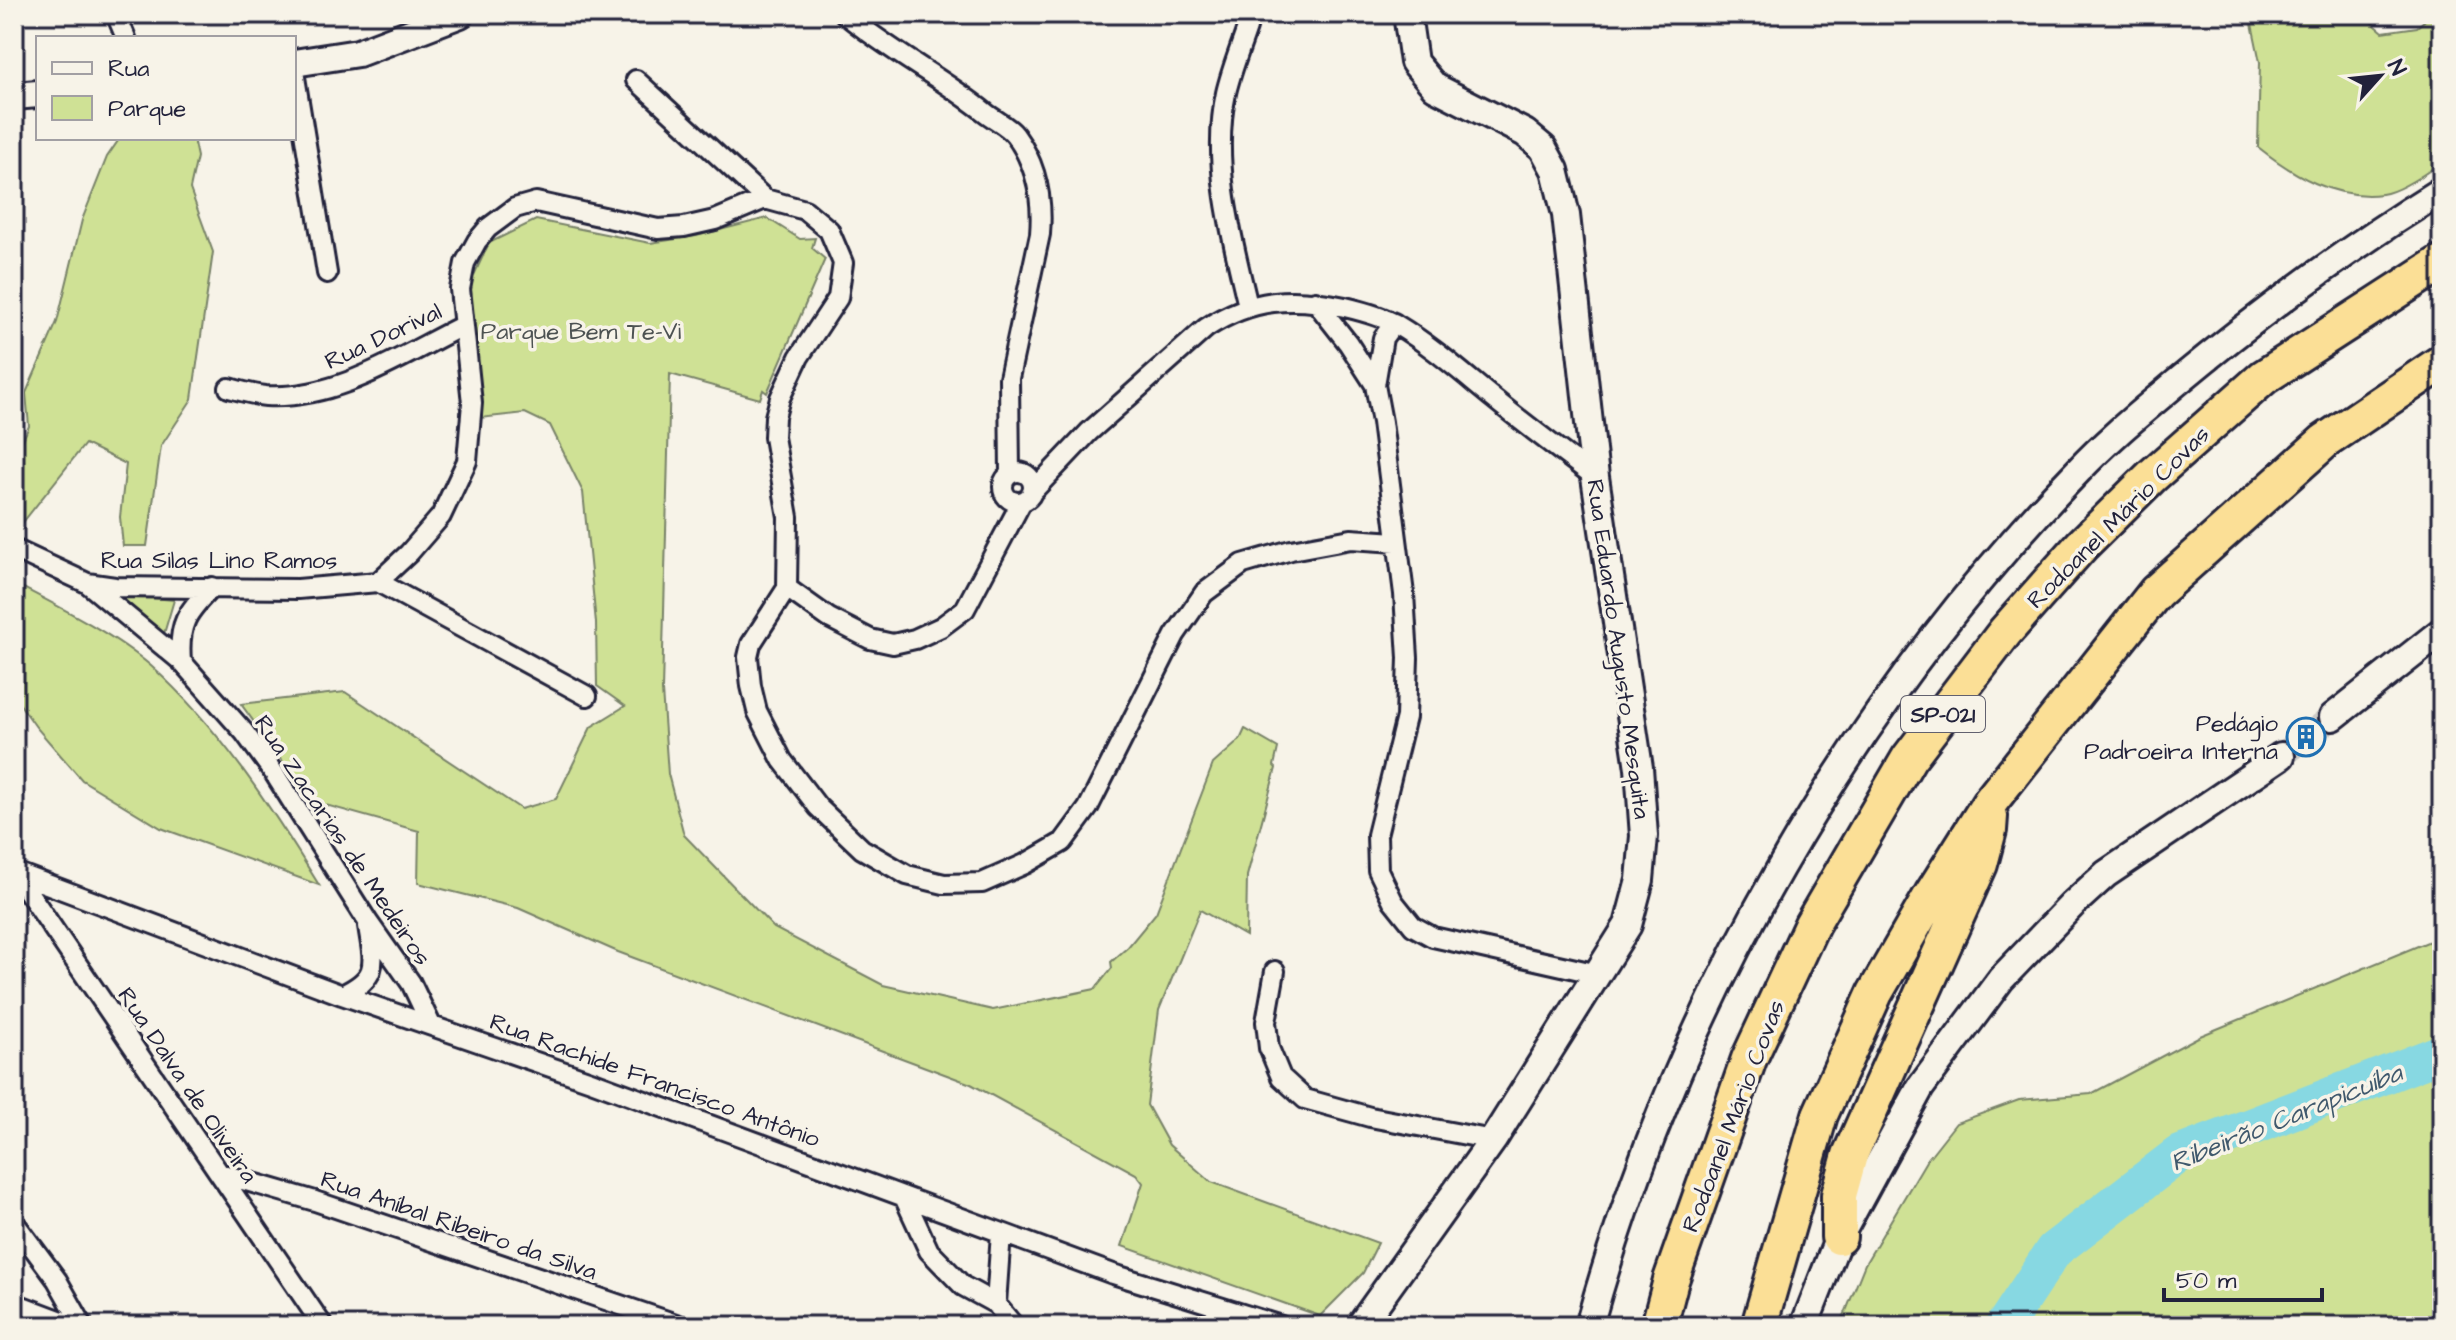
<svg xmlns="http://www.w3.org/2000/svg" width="2456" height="1340" font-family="'Architects Daughter',sans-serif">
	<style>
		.green { fill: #cfe195; stroke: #788268; stroke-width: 2 }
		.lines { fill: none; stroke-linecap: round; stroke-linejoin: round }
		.river { stroke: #87d8e2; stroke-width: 38 }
		.secondary-tunnel { stroke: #ccc9c5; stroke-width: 26; stroke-dasharray: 26 13; stroke-linecap: butt }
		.street-casing { stroke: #22223b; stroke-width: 24 }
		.secondary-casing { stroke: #22223b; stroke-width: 32 }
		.highway-casing { stroke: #22223b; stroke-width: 40 }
		.street { stroke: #f7f3e8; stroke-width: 18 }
		.secondary { stroke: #f7f3e8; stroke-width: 26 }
		.highway { stroke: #fbdf96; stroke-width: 34 }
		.labels { text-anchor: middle; stroke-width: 7; stroke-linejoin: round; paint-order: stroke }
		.shield { fill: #f7f3e8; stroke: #62616f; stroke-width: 2 }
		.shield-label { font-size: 22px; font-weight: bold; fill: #22223b }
		.park-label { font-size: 24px; fill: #4d5252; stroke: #f7f3e8 }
		.street-label { font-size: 24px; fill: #22223b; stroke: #f7f3e8 }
		.poi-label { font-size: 24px; fill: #22223b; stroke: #f7f3e8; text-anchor: end }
		.water-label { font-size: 26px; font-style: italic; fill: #40596d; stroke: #f7f3e8 }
	</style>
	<rect width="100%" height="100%" fill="#f7f3e8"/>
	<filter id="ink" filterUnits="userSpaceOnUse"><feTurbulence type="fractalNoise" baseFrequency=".0125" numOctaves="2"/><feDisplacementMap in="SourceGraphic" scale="16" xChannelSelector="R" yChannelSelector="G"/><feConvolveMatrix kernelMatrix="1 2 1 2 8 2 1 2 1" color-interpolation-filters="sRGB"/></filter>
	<g filter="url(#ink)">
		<path class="green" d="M 2250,14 L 2362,14 L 2383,32 L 2417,27 L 2432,14 L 2442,14 L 2442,162 C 2428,172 2398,192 2382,194 C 2335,200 2293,175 2258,147 L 2260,62 Z
			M 120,138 L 193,138 L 197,157 L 190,189 L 213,252 L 192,399 L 161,446 L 147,546 L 123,546 L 120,517 L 126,464 L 85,444 L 20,526 L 14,522 L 14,460 L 29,426 L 26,393 L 57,322 L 82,220 L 107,157 Z
			M 767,218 L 800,239 L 815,238 L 812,248 L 825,259 L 767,393 L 763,390 L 760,399 L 670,374 L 662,691 L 668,774 L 684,835 L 774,928 L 883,985 L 993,1010 L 1095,989 L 1112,968 L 1111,962 L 1128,947 L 1156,913 L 1213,764 L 1240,740 L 1245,729 L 1278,748 L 1274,766 L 1276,768 L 1247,876 L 1246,936 L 1200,910 L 1159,1010 L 1147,1105 L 1169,1145 L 1211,1182 L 1378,1243 L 1363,1273 L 1320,1316 L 1122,1246 L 1143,1183 L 1136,1174 L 971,1084 L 618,952 L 518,908 L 418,883 L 419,831 L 311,801 L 241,704 L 345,692 L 521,809 L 556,799 L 591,727 L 625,706 L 597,686 L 596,623 L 583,492 L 550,425 L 525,413 L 480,418 L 468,288 L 489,243 L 536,220 L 650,243 L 696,236 Z
			M 14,583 C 58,606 114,634 151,666 C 220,728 270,806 319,885 L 161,828 L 82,780 L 36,727 L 14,696 Z
			M 112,594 L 174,600 L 163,637 Z
			M 2442,936 L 2442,1326 L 1840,1326 L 1865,1264 L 1926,1161 L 1956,1123 L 2019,1100 L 2091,1094 L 2200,1036 Z"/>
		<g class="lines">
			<path class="river" d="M 2004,1326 L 2054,1250 L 2178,1155 L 2442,1053"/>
			<path class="secondary-tunnel" d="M 2281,756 L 2333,717"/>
			<defs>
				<path id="street" d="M 116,14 L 126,38
					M 845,14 C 889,51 941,77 986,113 C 995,120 1008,126 1015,135 C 1037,165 1043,198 1040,234 L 1009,378 L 1010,474
					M 1247,28 C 1240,49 1231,71 1226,93 C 1211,163 1232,238 1248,306
					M 294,71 L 327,273
					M 636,80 L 765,199
					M 1315,301 L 1348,343 L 1375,385
					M 1394,323 L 1383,338 L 1375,385 L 1382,422 L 1404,594 L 1408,658 L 1406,717 L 1377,835 L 1378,870 L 1393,901 L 1413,926 L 1433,937 L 1598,974
					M 229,388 C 241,391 254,395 266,396 C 337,400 401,356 462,326
					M1003 487a15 15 0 1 1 30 0a15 15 0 1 1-30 0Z
					M 1033,491 L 1089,432 L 1206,328 C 1252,298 1292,296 1345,307 C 1362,311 1382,316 1397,325 C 1432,346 1462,373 1494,399 C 1527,426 1561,451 1595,477
					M 14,549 L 87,583 L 181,661 L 244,732 L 274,773 L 368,922 L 411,983 L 431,1025
					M 378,582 L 587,696
					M 87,583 L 115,587 L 298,589 L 378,582 L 409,553 L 441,516 L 467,461 L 472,403 L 460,289 L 465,263 L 477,241 L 488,228 L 515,208 L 536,202 L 658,229 L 684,227 L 715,220 L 765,199 L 805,210 L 829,230 L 843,263 L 838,298 L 799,357 L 780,398 L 775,417 L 774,437 L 788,517 L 787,588
					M 787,588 L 751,644 L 748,657 L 751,686 L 757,711 L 782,760 L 818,807 L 862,849 L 907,875 L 944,884 L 982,883 L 1025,864 L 1063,842 L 1088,808 L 1175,635 L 1204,593 L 1243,564 L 1291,550 L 1351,539 L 1396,542
					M 787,588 L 829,618 L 870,639 L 893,644 L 915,639 L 941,627 L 965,609 L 1021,503
					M 181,661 C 178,624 186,613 212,587
					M 14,871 L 323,1326
					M 15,872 L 342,995 L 591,1081 L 1113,1274 L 1281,1326
					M 1275,971 L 1266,1022 L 1269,1048 L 1281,1077 L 1305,1099 L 1370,1117 L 1493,1140
					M 342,995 C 380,977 374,964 368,926
					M 219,1173 L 315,1201 L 682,1326
					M 904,1197 L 929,1251 L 963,1286 L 996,1304 L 1001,1233
					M 14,1222 L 57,1280 L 83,1326
					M 14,1303 L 75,1326
					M 996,1304 L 1014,1326"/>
				<path id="secondary" d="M 294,63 L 358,53 L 460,14
					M 14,96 L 38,94
					M 2333,717 L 2442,631
					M 1360,1326 L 1493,1140 L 1628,925 L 1640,880 L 1644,836 L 1639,768 L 1595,477 L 1566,215 L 1555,170 L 1543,148 L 1525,133 L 1435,87 L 1414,62 L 1407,14
					M 1589,1326 C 1676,1009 1849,707 2078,471 C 2108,439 2143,411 2176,383 C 2260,313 2349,248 2442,190
					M 1804,1326 L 1839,1237 L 1920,1088 L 2001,979 L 2073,904 L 2106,874 L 2281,756"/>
				<path id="highway" d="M 1839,1237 L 1839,1195 L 1850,1155 L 1980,864 L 1989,830 L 1990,816
					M 1659,1326 L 1671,1280 L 1749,1059 L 1812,924 L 1909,758 L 2005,632 L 2082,545 L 2153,475 L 2264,377 L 2442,262
					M 1759,1326 L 1820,1115 L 1875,993 L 1932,894 L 1990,802 L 2156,592 L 2325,441 L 2442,362"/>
			</defs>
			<use href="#street" class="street-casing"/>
			<use href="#secondary" class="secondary-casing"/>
			<use href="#highway" class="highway-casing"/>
			<use href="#street" class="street"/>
			<use href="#secondary" class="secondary"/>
			<use href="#highway" class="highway"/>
		</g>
	</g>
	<defs>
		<symbol id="building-ring" viewBox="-11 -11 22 22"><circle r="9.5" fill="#f7f3e8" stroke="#1f6fb2" stroke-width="1.5"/><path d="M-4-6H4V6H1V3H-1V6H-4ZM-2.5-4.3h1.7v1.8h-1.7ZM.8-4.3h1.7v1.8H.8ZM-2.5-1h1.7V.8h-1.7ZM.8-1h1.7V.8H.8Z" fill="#1f6fb2"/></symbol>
	</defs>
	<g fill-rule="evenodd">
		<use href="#building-ring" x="2284" y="715" width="44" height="44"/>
	</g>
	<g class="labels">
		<rect class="shield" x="1901" y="696" width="84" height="36" rx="6"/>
		<g class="shield-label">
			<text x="1943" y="722">SP-021</text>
		</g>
		<g class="park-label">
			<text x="581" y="339">Parque Bem Te-Vi</text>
		</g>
		<g class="street-label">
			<text transform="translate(383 336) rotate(-25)" y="8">Rua Dorival</text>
			<text transform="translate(2118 517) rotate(-45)" y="8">Rodoanel Mário Covas</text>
			<text x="219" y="568">Rua Silas Lino Ramos</text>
			<text transform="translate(1619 649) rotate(82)" y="8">Rua Eduardo Augusto Mesquita</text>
			<text transform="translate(343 840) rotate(56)" y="8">Rua Zacarias de Medeiros</text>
			<text transform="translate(655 1080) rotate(20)" y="8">Rua Rachide Francisco Antônio</text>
			<text transform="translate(188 1085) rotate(56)" y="8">Rua Dalva de Oliveira</text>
			<text transform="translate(1733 1116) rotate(-69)" y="8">Rodoanel Mário Covas</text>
			<text transform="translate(459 1225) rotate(19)" y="8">Rua Aníbal Ribeiro da Silva</text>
		</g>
		<g class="poi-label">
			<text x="2278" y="731">Pedágio<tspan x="2278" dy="28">Padroeira Interna</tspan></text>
		</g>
		<g class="water-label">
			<text transform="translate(2286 1117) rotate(-22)" y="9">Ribeirão Carapicuíba</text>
		</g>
	</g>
	<rect width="2456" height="1340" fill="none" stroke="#f7f3e8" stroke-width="48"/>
	<rect x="24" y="24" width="2408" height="1292" fill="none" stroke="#22223b" stroke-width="3" filter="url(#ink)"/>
	<rect x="36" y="36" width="260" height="104" fill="#f7f3e8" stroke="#a29fa3" stroke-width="2"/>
	<rect x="52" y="62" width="40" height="12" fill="#f7f3e8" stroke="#a29fa3" stroke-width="2"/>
	<text x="108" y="76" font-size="24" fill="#22223b">Rua</text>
	<rect x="52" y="96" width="40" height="24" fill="#cfe195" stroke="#a29fa3" stroke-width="2"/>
	<text x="108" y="116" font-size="24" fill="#22223b">Parque</text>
	<g transform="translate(2380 76) rotate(63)" stroke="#f7f3e8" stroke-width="6" paint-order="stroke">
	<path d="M0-6L14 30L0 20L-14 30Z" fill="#22223b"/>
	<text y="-12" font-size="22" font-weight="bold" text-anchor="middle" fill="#22223b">N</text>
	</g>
	<path d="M2164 1288v12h158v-12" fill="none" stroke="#22223b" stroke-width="4"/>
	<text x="2176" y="1288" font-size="24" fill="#22223b" stroke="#f7f3e8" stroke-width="6" paint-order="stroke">50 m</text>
</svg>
